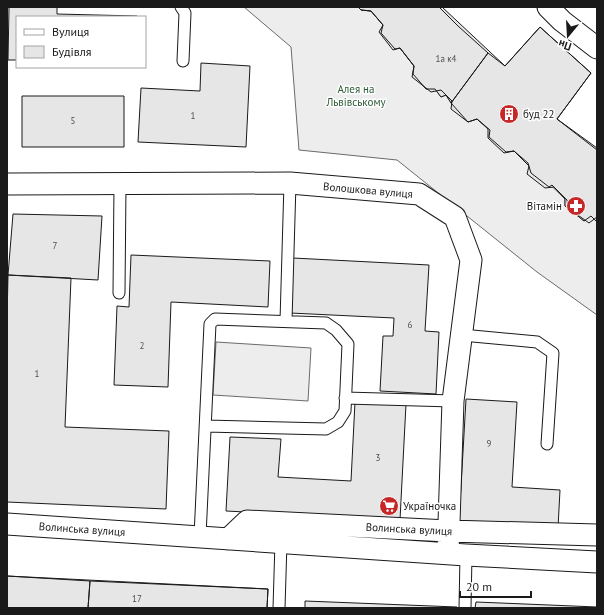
<svg xmlns="http://www.w3.org/2000/svg" width="604" height="615" font-family="'PT Sans',sans-serif">
	<style>
		.built { fill: #ededed; stroke: #6a6a6a }
		.building { fill: #e6e6e6; stroke: #1a1a1a }
		.lines { fill: none; stroke-linecap: round; stroke-linejoin: round }
		.lane-casing { stroke: #1a1a1a; stroke-width: 13 }
		.street-casing { stroke: #1a1a1a; stroke-width: 23 }
		.lane { stroke: #fff; stroke-width: 11 }
		.street { stroke: #fff; stroke-width: 21 }
		.labels { text-anchor: middle; stroke-width: 3; stroke-linejoin: round; paint-order: stroke }
		.number-label { font-size: 9px; fill: #4d4d4d }
		.park-label { font-size: 11px; fill: #2b5a34; stroke: #fff }
		.poi-label { font-size: 11px; fill: #1a1a1a; stroke: #fff; text-anchor: start }
		.street-label { font-size: 11px; fill: #1a1a1a; stroke: #fff }
	</style>
	<rect width="100%" height="100%" fill="#fff"/>
	<path class="built" d="M 244,7 L 358,7 L 361,10 L 371,11 L 383,25 L 381,33 L 400,48 L 414,66 L 413,74 L 426,89 L 435,89 L 441,97 L 446,95 L 451,103 L 467,121 L 477,119 L 490,130 L 505,152 L 514,151 L 528,163 L 565,199 L 565,206 L 568,208 L 584,221 L 591,216 L 597,222 L 597,315 L 537,272 L 397,160 L 299,150 L 291,47 Z
		M 216,342 L 311,348 L 308,401 L 213,395 Z"/>
	<path class="building" d="M 9,7 L 57,7 L 57,14 L 137,16 L 137,17 L 17,17 L 17,60 L 8,60 Z
		M 358,7 L 439,7 L 458,26 L 488,53 L 451,103 L 446,95 L 441,97 L 435,89 L 426,89 L 413,74 L 414,66 L 400,48 L 395,49 L 381,33 L 383,25 L 371,11 L 361,10 Z
		M 358,7 L 442,7 L 505,66 L 540,27 L 591,73 L 557,119 L 597,148 L 597,217 L 589,223 L 568,208 L 567,200 L 554,187 L 545,188 L 527,174 L 529,166 L 514,151 L 504,153 L 488,138 L 488,129 L 477,119 L 468,122 L 451,109 L 452,101 L 441,90 L 431,92 L 412,77 L 414,66 L 400,48 L 393,50 L 379,32 L 383,25 L 371,11 L 361,10 Z
		M 540,27 L 591,73 L 557,119 L 597,150 L 597,222 L 591,216 L 584,221 L 568,208 L 565,206 L 565,199 L 552,185 L 549,187 L 531,173 L 528,163 L 514,151 L 506,152 L 489,137 L 490,130 L 477,119 L 468,122 L 451,103 L 488,53 L 505,66 Z
		M 201,63 L 250,66 L 246,147 L 138,142 L 141,88 L 200,91 Z
		M 22,96 L 124,96 L 124,147 L 22,147 Z
		M 13,214 L 102,216 L 98,280 L 8,275 Z
		M 131,255 L 270,261 L 268,307 L 171,302 L 168,387 L 114,385 L 117,306 L 129,307 Z
		M 293,258 L 429,265 L 425,331 L 439,332 L 436,394 L 380,391 L 383,336 L 393,336 L 394,318 L 290,313 Z
		M 8,275 L 71,278 L 65,427 L 169,431 L 166,509 L 7,502 L 7,321 Z
		M 466,399 L 517,402 L 512,487 L 560,490 L 558,528 L 459,522 Z
		M 355,402 L 406,404 L 400,520 L 226,511 L 230,437 L 281,439 L 278,477 L 351,481 Z
		M 7,576 L 90,581 L 88,608 L 7,608 Z
		M 7,576 L 268,589 L 267,608 L 7,608 Z
		M 90,581 L 268,589 L 267,608 L 88,608 Z
		M 305,601 L 457,607 L 457,608 L 305,608 Z
		M 476,602 L 597,607 L 597,608 L 475,608 Z"/>
	<g class="lines">
		<defs>
			<path id="lane" d="M 181,7 L 185,13 L 183,61
				M 119,293 L 120,185
				M 286,321 L 290,183
				M 462,335 L 537,342 L 553,353 L 547,444
				M 345,398 L 453,401
				M 200,536 L 210,324 L 215,319 L 326,323 L 336,330 L 348,344 L 345,411 L 338,422 L 326,429 L 206,426
				M 279,608 L 281,542
				M 465,608 L 466,555"/>
			<path id="street" d="M 548,7 L 562,21 L 597,48
				M 7,184 L 290,183 L 419,194 L 455,217 L 471,260 L 453,401 L 448,553
				M 7,524 L 466,555 L 597,562
				M 228,539 L 247,521 L 448,531 L 597,535"/>
		</defs>
		<use href="#lane" class="lane-casing"/>
		<use href="#street" class="street-casing"/>
		<use href="#lane" class="lane"/>
		<use href="#street" class="street"/>
	</g>
	<defs>
		<symbol id="building-disc" viewBox="-11 -11 22 22"><circle r="9.5" fill="#c62828" stroke="#fff"/><path d="M-4-6H4V6H1V3H-1V6H-4ZM-2.5-4.3h1.7v1.8h-1.7ZM.8-4.3h1.7v1.8H.8ZM-2.5-1h1.7V.8h-1.7ZM.8-1h1.7V.8H.8Z" fill="#fff"/></symbol>
		<symbol id="pharmacy-disc" viewBox="-11 -11 22 22"><circle r="9.5" fill="#c62828" stroke="#fff"/><path d="M-2-6h4v4h4v4h-4v4h-4v-4h-4v-4h4Z" fill="#fff"/></symbol>
		<symbol id="supermarket-disc" viewBox="-11 -11 22 22"><circle r="9.5" fill="#c62828" stroke="#fff"/><path d="M-6-5.5h2.5l.6 2H6L4.5 2H-2.5L-4.4-4H-6ZM-1.5 3.2a1.3 1.3 0 1 0 .1 0ZM3 3.2a1.3 1.3 0 1 0 .1 0Z" fill="#fff"/></symbol>
	</defs>
	<g fill-rule="evenodd">
		<use href="#building-disc" x="498" y="103" width="22" height="22"/>
		<use href="#pharmacy-disc" x="565" y="195" width="22" height="22"/>
		<use href="#supermarket-disc" x="378" y="495" width="22" height="22"/>
	</g>
	<g class="labels">
		<g class="number-label">
			<text x="446" y="62">1а к4</text>
			<text x="193" y="119">1</text>
			<text x="73" y="124">5</text>
			<text x="55" y="249">7</text>
			<text x="410" y="328">6</text>
			<text x="142" y="349">2</text>
			<text x="37" y="377">1</text>
			<text x="489" y="447">9</text>
			<text x="378" y="461">3</text>
			<text x="137" y="602">17</text>
		</g>
		<g class="park-label">
			<text x="356" y="93">Алея на<tspan x="356" dy="13">Львівському</tspan></text>
		</g>
		<g class="poi-label">
			<text x="523" y="118">буд 22</text>
			<text x="562" y="210" text-anchor="end">Вітамін</text>
			<text x="403" y="510">Україночка</text>
		</g>
		<g class="street-label">
			<text transform="translate(368 190) rotate(5)" y="4">Волошкова вулиця</text>
			<text transform="translate(82 529) rotate(4)" y="4">Волинська вулиця</text>
			<text transform="translate(409 529) rotate(3)" y="4">Волинська вулиця</text>
		</g>
	</g>
	<rect width="604" height="615" fill="none" stroke="#1a1a1a" stroke-width="16"/>
	<rect x="16" y="16" width="130" height="52" fill="#ffffff" stroke="#a3a3a3"/>
	<rect x="24" y="29" width="20" height="6" fill="#ffffff" stroke="#a3a3a3"/>
	<text x="52" y="36" font-size="12" fill="#1a1a1a">Вулиця</text>
	<rect x="24" y="46" width="20" height="12" fill="#e6e6e6" stroke="#a3a3a3"/>
	<text x="52" y="56" font-size="12" fill="#1a1a1a">Будівля</text>
	<g transform="translate(568 36) rotate(198)" stroke="#ffffff" stroke-width="3" paint-order="stroke">
	<path d="M0-3L7 15L0 10L-7 15Z" fill="#1a1a1a"/>
	<text y="-6" font-size="11" font-weight="bold" text-anchor="middle" fill="#1a1a1a">Пн</text>
	</g>
	<path d="M460 591v6h71v-6" fill="none" stroke="#1a1a1a" stroke-width="2"/>
	<text x="466" y="591" font-size="12" fill="#1a1a1a" stroke="#ffffff" stroke-width="3" paint-order="stroke">20 m</text>
</svg>
